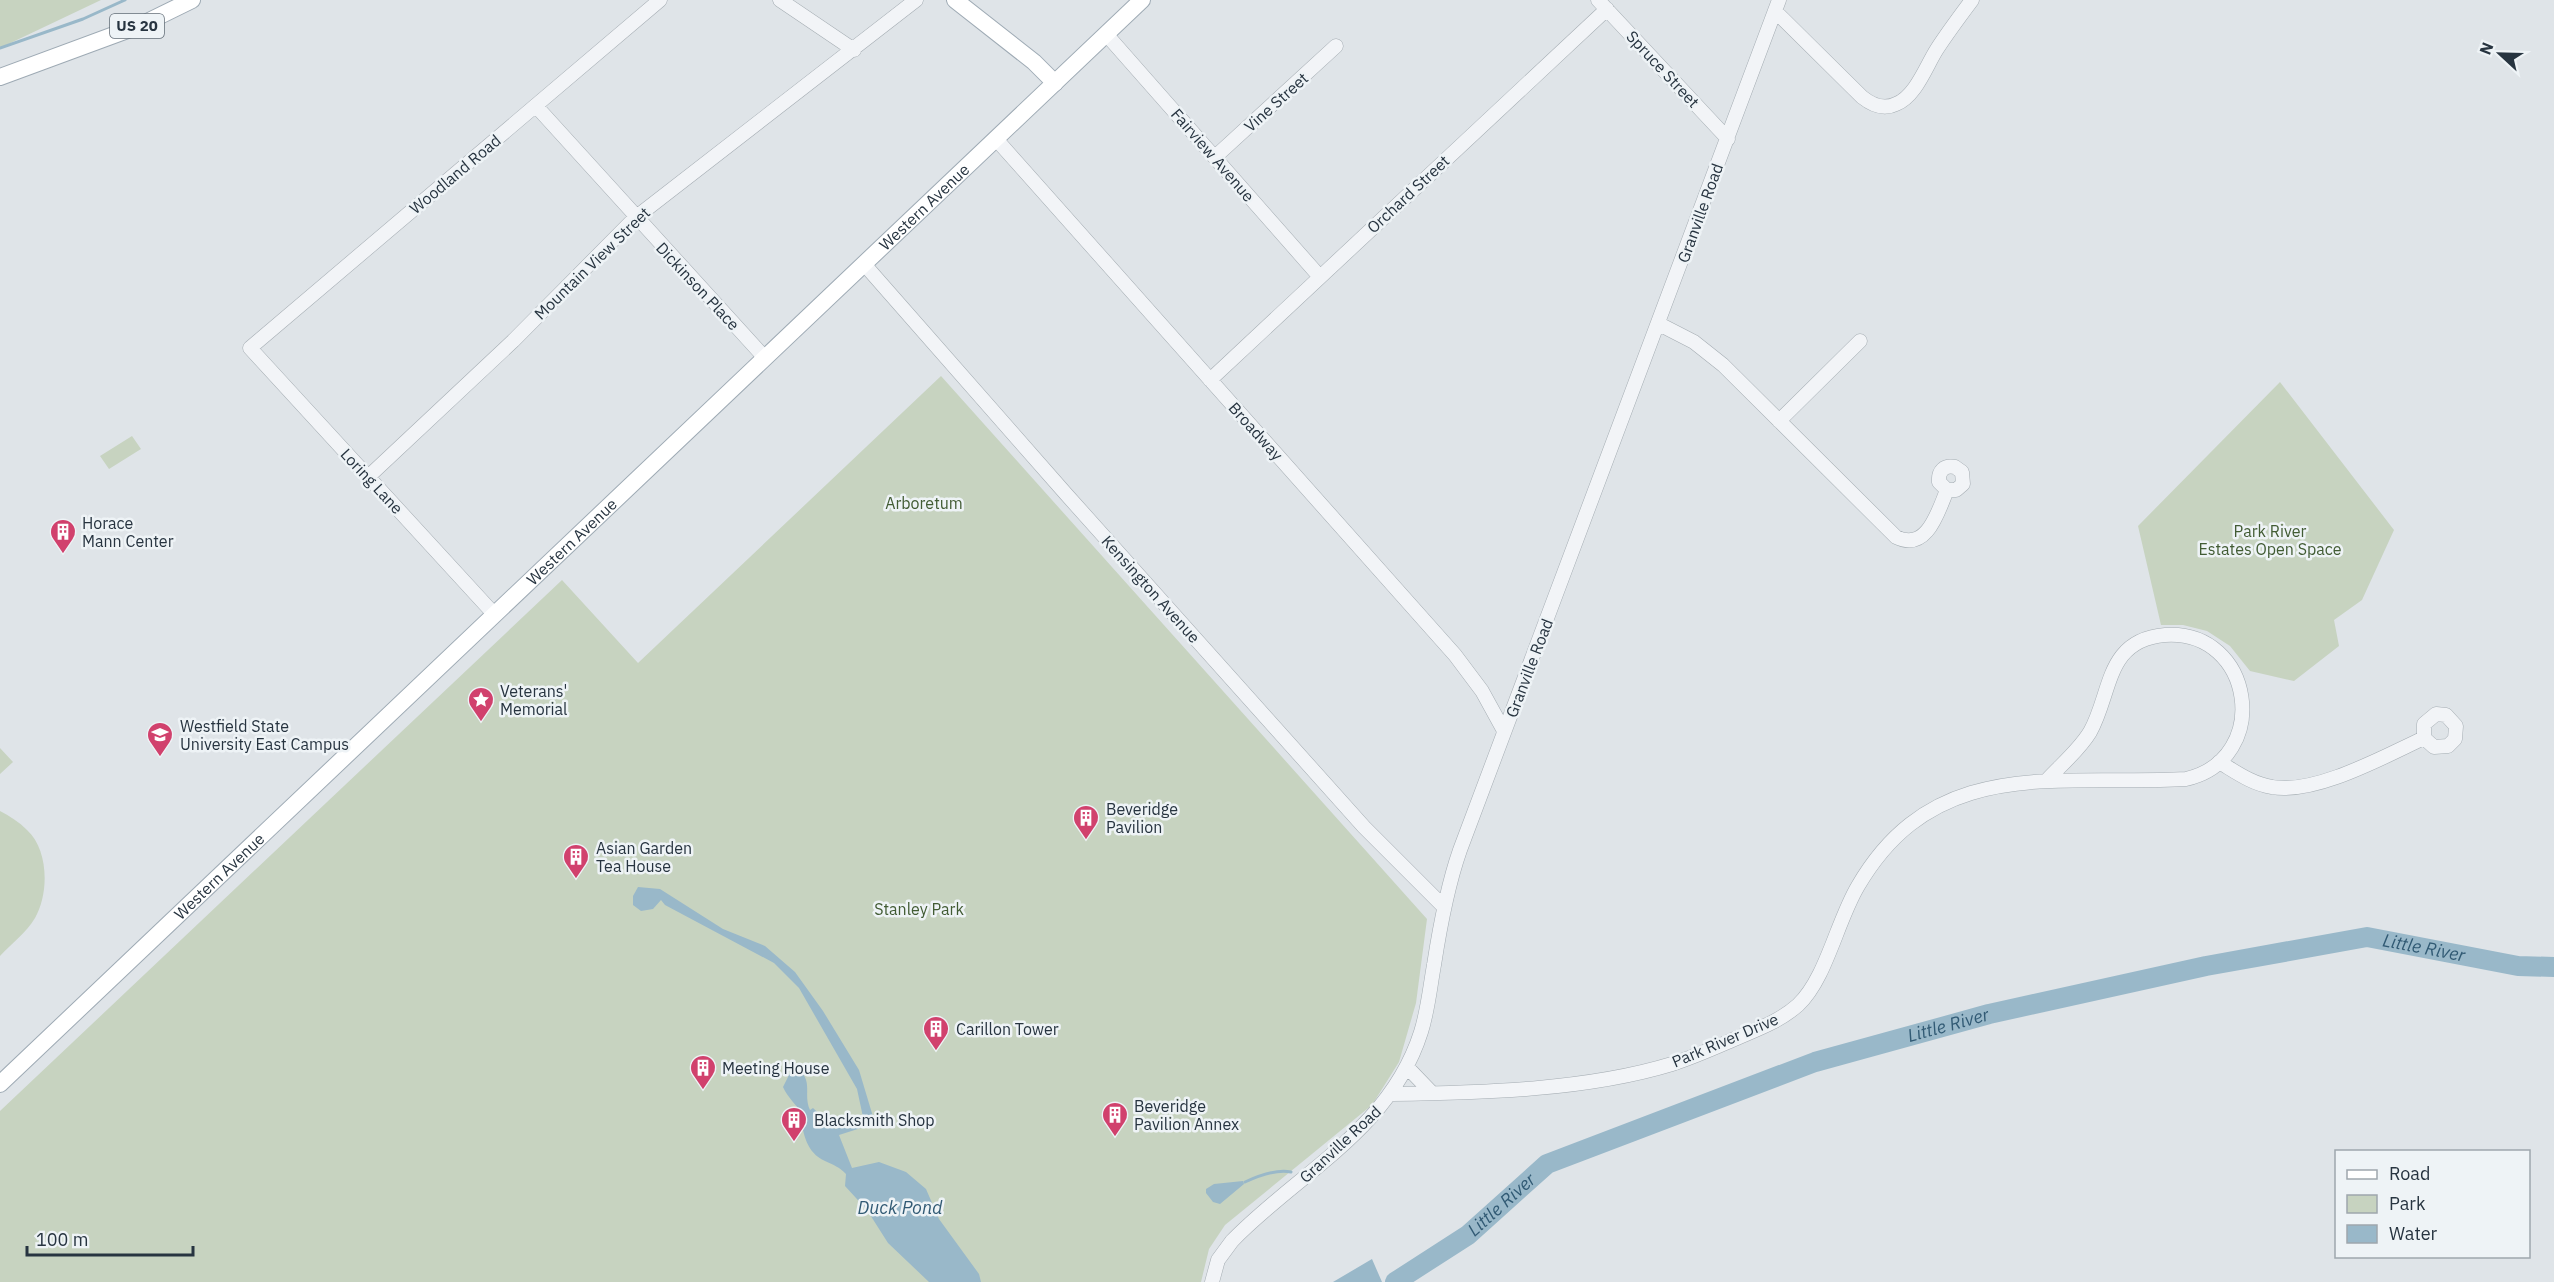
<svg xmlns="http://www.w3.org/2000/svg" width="2554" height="1282" font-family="'IBM Plex Sans',sans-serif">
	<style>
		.green { fill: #c7d3c0 }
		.water { fill: #99b8c9 }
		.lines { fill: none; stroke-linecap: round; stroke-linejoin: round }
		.stream { stroke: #99b8c9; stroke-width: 3 }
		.river { stroke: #99b8c9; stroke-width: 20 }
		.minor-casing { stroke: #a4acb2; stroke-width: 15 }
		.major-casing { stroke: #9eaab4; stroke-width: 18 }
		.minor { stroke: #f2f4f7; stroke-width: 14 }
		.major { stroke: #fff; stroke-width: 16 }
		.labels { text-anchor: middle; stroke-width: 5; stroke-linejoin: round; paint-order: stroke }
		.shield { fill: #eef3f6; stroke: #636d77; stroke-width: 1.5 }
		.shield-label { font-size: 15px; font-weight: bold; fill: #273440 }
		.street-label { font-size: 16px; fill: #273440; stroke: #eef3f6 }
		.park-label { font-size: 16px; fill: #425c34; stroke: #eef3f6 }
		.poi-label { font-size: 16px; fill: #273440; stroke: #eef3f6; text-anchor: start }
		.water-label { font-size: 18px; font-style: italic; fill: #315a74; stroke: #eef3f6 }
	</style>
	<rect width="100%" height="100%" fill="#dfe4e8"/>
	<path class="green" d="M 0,0 L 101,0 L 0,48 Z
		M 941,376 L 1427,919 L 1416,1003 L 1399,1062 L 1372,1105 L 1225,1225 L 1209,1249 L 1201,1282 L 0,1282 L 0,1111 L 562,580 L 638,663 Z
		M 2280,382 L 2394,530 L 2362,600 L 2334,620 L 2339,646 L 2294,681 L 2250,671 L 2230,646 L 2207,631 L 2183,625 L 2161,625 L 2138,526 Z
		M 132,436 L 141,449 L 109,469 L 100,456 Z
		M 0,748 L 13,762 L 0,774 Z
		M 0,811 C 10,816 19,822 27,830 C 49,850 49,894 35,918 C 26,933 12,943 0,956 Z"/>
	<path class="water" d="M 638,887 L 660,889 L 723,929 L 765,946 L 795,972 L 823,1011 L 859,1070 L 874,1120 L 869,1128 L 864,1127 L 839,1135 L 852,1168 L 879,1162 L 906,1172 L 926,1189 L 939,1219 L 979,1274 L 981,1282 L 929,1282 L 888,1243 L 867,1210 L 845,1186 L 846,1174 C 839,1167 834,1165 825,1161 C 806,1152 804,1135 800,1116 L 802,1114 C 796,1104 788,1098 783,1087 L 793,1067 C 816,1078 802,1093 810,1110 L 813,1108 L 835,1129 L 863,1117 L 857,1089 L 799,988 L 774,963 L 665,905 L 661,900 L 653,909 L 641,911 L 633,905 L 633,896 Z
		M 1243,1181 L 1244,1184 L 1220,1204 L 1213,1202 L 1206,1193 L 1206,1189 L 1214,1184 Z
		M 1372,1259 L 1382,1282 L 1333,1282 Z"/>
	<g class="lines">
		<path class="stream" d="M 0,48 L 83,19 L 125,0
			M 1245,1182 C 1258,1176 1277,1169 1291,1172"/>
		<path class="river" id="s1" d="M 1395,1282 L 1468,1235 L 1547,1164 L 1815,1062 L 1989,1014 L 2206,966 L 2367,937 L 2518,966 L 2554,967"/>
		<defs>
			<path id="minor" d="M 780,0 L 854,50
				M 1598,0 L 1728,139
				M 1775,11 L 1862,97 C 1872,105 1884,110 1896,104 C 1916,96 1926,66 1937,49 C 1948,32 1960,16 1972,0
				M 1106,34 L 1320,277
				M 536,106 L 765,358
				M 996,139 L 1455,655 L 1482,691 L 1504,731
				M 1215,157 L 1336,46
				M 864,264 L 1066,494 L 1364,827 L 1444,907
				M 1659,324 L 1694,342 L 1723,365 L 1896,537 C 1927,552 1938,512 1947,490 L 1939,482 C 1938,471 1944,465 1955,467 L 1962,472 L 1963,484 L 1956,490 L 1947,490
				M 1210,380 L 1607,9
				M 1779,421 L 1860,341
				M 368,477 L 513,341 L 635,218 L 916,0
				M 494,614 L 250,348 L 660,0
				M 2219,762 C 2236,772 2252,784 2272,787 C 2315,795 2385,756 2424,738 L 2424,724 L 2436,714 L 2446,715 L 2456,726 L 2455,739 L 2448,746 L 2434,747 L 2424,738
				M 1407,1067 L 1432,1093
				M 1392,1094 C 1481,1093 1587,1090 1672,1064 C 1694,1057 1716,1047 1737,1038 C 1758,1029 1780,1021 1798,1005 C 1826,979 1837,921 1858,886 C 1935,754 2058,786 2186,779 C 2273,759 2254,629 2165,635 C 2105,640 2112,693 2090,732 C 2079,750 2062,764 2048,779
				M 1212,1282 L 1218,1260 L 1232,1241 C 1299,1172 1390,1130 1421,1032 C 1428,1010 1430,987 1434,965 C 1440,926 1447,887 1460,850 L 1779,0"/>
			<g id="major">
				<path d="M 955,0 L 1034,62 L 1055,83"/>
				<path d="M 0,77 L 141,25 L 192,0"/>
				<path id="s2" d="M 0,1084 L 1142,0"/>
			</g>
		</defs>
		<use href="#minor" class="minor-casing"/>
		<use href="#major" class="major-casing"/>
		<use href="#minor" class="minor"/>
		<use href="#major" class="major"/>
	</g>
	<defs>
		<symbol id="building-pin" viewBox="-11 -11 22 30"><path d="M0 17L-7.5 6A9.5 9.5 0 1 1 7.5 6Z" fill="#d1416d" stroke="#eef3f6"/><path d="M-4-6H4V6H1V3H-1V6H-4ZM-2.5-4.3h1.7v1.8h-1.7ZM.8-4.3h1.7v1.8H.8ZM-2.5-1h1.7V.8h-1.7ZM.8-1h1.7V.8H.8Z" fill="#fff"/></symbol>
		<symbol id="sight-pin" viewBox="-11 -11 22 30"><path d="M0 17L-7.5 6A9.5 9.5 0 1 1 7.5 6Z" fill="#d1416d" stroke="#eef3f6"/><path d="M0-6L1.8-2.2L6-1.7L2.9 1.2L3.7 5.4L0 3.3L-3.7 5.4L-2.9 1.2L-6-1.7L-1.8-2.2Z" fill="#fff"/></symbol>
		<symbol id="university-pin" viewBox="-11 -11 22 30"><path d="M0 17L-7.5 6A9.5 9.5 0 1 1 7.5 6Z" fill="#d1416d" stroke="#eef3f6"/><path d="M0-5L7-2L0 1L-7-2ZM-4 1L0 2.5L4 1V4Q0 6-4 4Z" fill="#fff"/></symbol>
	</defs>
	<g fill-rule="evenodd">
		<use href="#building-pin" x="48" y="517" width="30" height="40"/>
		<use href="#sight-pin" x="466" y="685" width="30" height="40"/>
		<use href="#university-pin" x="145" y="720" width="30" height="40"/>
		<use href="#building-pin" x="1071" y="803" width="30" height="40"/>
		<use href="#building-pin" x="561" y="842" width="30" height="40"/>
		<use href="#building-pin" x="921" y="1014" width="30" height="40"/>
		<use href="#building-pin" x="688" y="1053" width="30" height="40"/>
		<use href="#building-pin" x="1100" y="1100" width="30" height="40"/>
		<use href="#building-pin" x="779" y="1105" width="30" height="40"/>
	</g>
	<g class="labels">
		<rect class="shield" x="110" y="14" width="54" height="24" rx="4.5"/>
		<g class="shield-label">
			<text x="137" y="31">US 20</text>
		</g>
		<g class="street-label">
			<text transform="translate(1663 69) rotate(47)" y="6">Spruce Street</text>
			<text transform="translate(1276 102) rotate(-42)" y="6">Vine Street</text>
			<text transform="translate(1213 155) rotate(49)" y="6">Fairview Avenue</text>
			<text transform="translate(455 174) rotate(-40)" y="6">Woodland Road</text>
			<text transform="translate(1408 194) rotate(-43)" y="6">Orchard Street</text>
			<text dy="6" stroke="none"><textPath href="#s2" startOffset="1274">Western Avenue</textPath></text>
			<text transform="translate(1700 213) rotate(-70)" y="6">Granville Road</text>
			<text transform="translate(592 263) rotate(-44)" y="6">Mountain View Street</text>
			<text transform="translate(698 286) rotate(47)" y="6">Dickinson Place</text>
			<text transform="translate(1256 431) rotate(48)" y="6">Broadway</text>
			<text transform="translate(372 481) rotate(47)" y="6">Loring Lane</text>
			<text dy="6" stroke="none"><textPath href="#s2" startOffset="788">Western Avenue</textPath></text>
			<text transform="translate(1151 589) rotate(48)" y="6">Kensington Avenue</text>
			<text transform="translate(1529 668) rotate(-69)" y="6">Granville Road</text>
			<text dy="6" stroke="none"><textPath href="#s2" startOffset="302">Western Avenue</textPath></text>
			<text transform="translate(1725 1040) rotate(-23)" y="6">Park River Drive</text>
			<text transform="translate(1340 1144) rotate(-43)" y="6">Granville Road</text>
		</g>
		<g class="park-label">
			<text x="924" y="509">Arboretum</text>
			<text x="2270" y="537">Park River<tspan x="2270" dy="18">Estates Open Space</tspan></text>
			<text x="919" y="915">Stanley Park</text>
		</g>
		<g class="poi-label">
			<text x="82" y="529">Horace<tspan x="82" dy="18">Mann Center</tspan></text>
			<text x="500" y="697">Veterans'<tspan x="500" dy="18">Memorial</tspan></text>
			<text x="180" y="732">Westfield State<tspan x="180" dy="18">University East Campus</tspan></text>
			<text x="1106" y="815">Beveridge<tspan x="1106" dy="18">Pavilion</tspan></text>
			<text x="596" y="854">Asian Garden<tspan x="596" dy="18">Tea House</tspan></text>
			<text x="956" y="1035">Carillon Tower</text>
			<text x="722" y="1074">Meeting House</text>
			<text x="1134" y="1112">Beveridge<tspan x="1134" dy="18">Pavilion Annex</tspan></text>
			<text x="814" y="1126">Blacksmith Shop</text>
		</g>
		<g class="water-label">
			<text dy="6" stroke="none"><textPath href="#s1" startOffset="1104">Little River</textPath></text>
			<text dy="6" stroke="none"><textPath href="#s1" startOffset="618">Little River</textPath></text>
			<text dy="6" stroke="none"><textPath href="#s1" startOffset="132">Little River</textPath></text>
			<text x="900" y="1214">Duck Pond</text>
		</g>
	</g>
	<rect x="2335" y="1150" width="195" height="108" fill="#eef3f6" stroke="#9ea7ad" stroke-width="1.5"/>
	<rect x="2347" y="1170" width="30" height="9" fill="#ffffff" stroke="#9ea7ad" stroke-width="1.5"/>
	<text x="2389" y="1180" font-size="18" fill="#273440">Road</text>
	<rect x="2347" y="1195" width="30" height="18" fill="#c7d3c0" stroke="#9ea7ad" stroke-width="1.5"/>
	<text x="2389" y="1210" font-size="18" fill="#273440">Park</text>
	<rect x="2347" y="1225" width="30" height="18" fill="#99b8c9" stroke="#9ea7ad" stroke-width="1.5"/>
	<text x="2389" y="1240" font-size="18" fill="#273440">Water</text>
	<g transform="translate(2500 54) rotate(292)" stroke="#eef3f6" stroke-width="4.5" paint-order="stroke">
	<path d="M0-4.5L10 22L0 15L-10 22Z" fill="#273440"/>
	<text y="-9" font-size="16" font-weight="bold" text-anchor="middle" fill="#273440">N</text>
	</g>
	<path d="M27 1246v9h166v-9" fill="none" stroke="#273440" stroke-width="3"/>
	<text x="36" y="1246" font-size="18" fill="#273440" stroke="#eef3f6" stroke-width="4.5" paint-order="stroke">100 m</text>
</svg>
